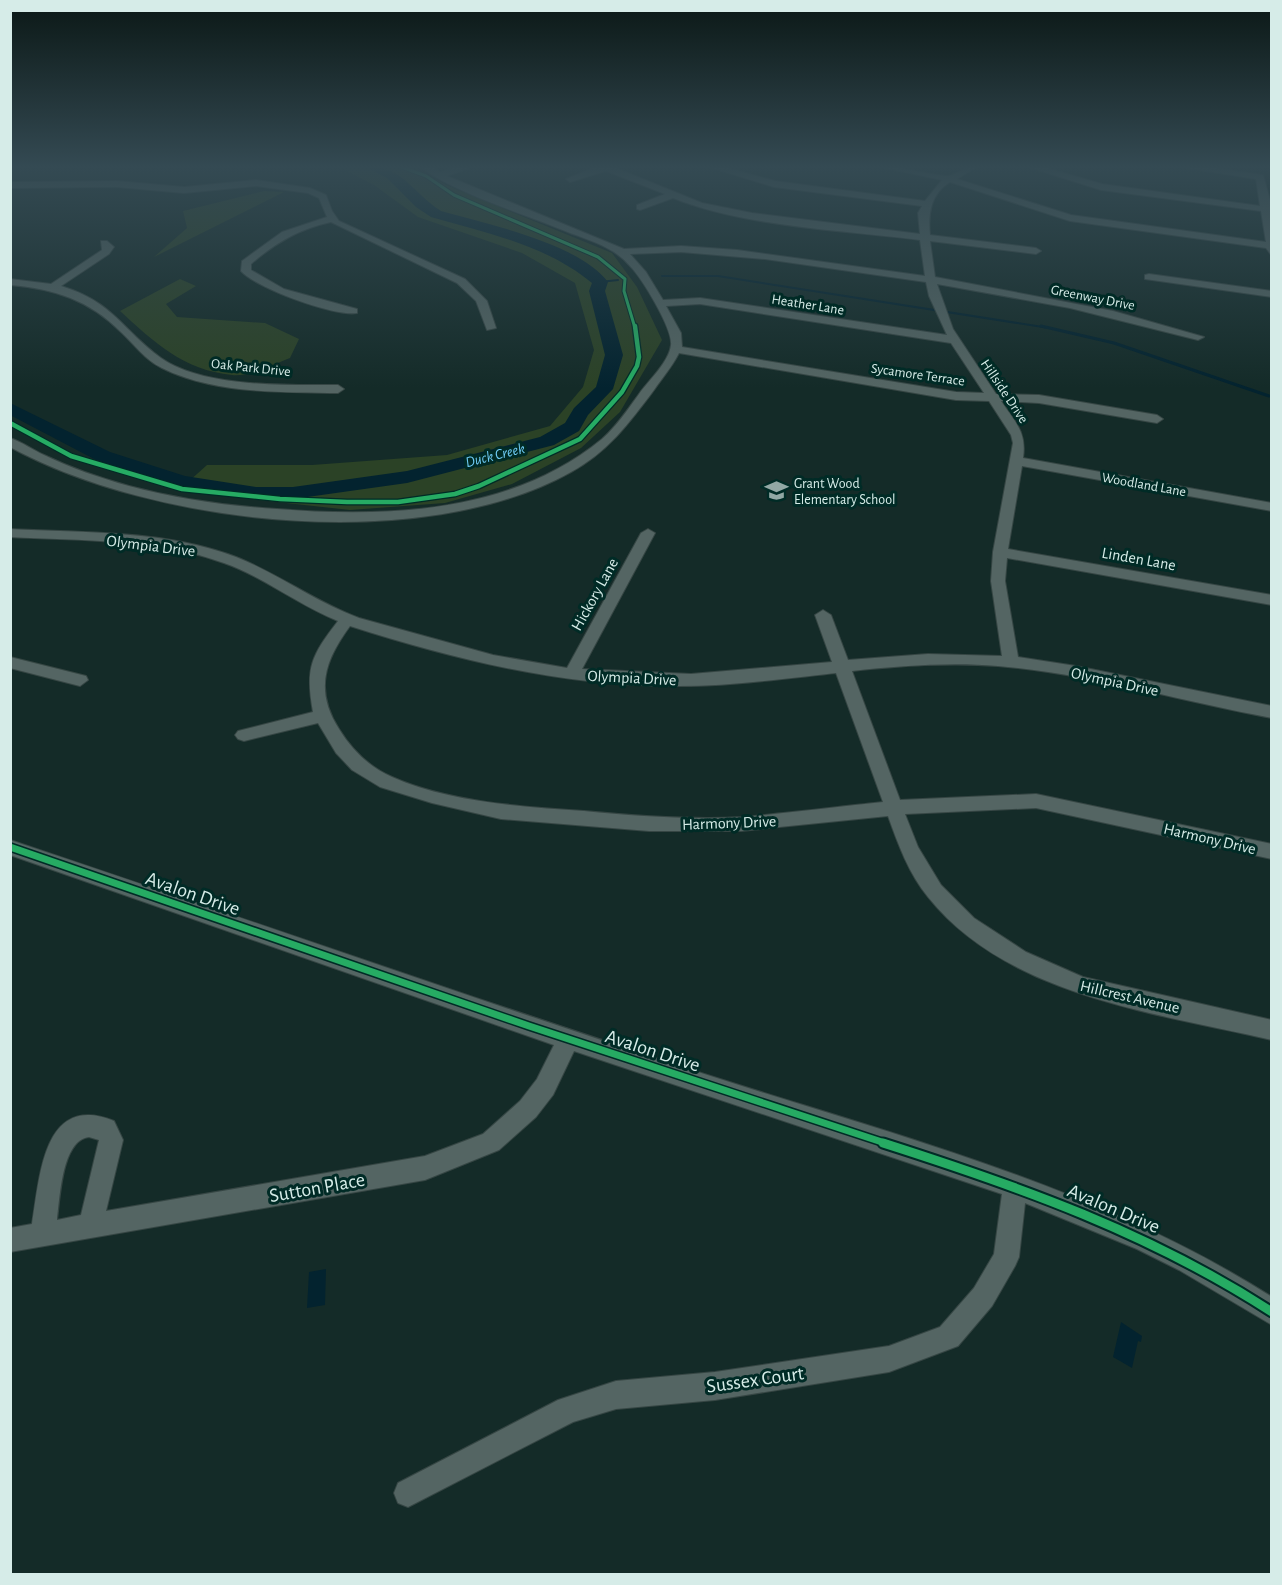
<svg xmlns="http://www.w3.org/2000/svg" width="1282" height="1585" font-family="'Alegreya Sans',sans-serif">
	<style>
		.green { fill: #2b4226 }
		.water { fill: #03232f }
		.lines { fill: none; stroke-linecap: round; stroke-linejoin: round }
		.stream-far1 { stroke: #03232f; stroke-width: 2 }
		.stream { stroke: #03232f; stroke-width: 3 }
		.river { fill: #03232f; fill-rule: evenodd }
		.street-casing { stroke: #364644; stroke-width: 2 }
		.street { fill: #546563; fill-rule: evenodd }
		.cycleway-far3-casing { stroke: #002b26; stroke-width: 5 }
		.cycleway-far2-casing { stroke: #002b26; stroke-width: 7 }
		.cycleway-far1-casing { stroke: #002b26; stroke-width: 10 }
		.cycleway-casing { stroke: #002b26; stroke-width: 13 }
		.cycleway-far3 { stroke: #26ab63; stroke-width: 3 }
		.cycleway-far2 { stroke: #26ab63; stroke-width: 4.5 }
		.cycleway-far1 { stroke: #26ab63; stroke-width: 7 }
		.cycleway { stroke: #26ab63; stroke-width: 9 }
		.labels { text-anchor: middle; stroke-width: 6; stroke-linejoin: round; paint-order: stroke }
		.far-street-label { font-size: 14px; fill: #d6ece8; stroke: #002b26 }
		.far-poi-label { font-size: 14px; fill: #d6ece8; stroke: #002b26; text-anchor: start }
		.far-water-label { font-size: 15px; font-style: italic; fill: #6fccf6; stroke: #002b26 }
		.street-label { font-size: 16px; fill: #d6ece8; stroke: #002b26 }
		.near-street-label { font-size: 20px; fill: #d6ece8; stroke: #002b26 }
	</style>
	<rect width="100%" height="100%" fill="#142b28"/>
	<path class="green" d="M 337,166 L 412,166 L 446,185 L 612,253 L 637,287 L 662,340 L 620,412 L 581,448 L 512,484 L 445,503 L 350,510 L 178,491 L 207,465 L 312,465 L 447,455 L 550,426 L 583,387 L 594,350 L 575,283 L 522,253 L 418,217 L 374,185 Z
		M 264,191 L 284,192 L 154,257 L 187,228 L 183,211 Z
		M 180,279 L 196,286 L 166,304 L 177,317 L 265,323 L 299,339 L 290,358 C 274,364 250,377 232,375 C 183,370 154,342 120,311 Z"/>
	<path class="water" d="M 326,1269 L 325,1305 L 307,1308 L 309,1272 Z
		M 1121,1322 L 1142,1336 L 1141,1342 L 1138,1341 L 1132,1368 L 1113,1357 Z"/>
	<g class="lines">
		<path class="stream-far1" d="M 662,276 L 718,276 L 1049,328
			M 600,282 L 618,280"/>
		<path class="stream" d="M 1041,326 L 1114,343 L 1269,396"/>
		<path class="river" d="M 364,166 C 404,166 410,191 441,211 C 487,224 578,243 608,282 L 605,291 L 623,355 L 613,389 L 588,415 L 579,431 L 554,445 L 407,483 L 293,499 L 256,499 L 183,488 L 96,460 L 10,415 L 10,403 L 110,452 L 185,476 L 256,487 L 293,487 L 407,471 L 540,437 L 565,423 L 574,408 L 596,387 L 605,355 L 589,291 L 592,283 C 546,245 487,233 431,217 L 416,207 L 387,178 Z"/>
		<defs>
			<path id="street" d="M 419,166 L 430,166 L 440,172 L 460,166 L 475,166 L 447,176 L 624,249 L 681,246 L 737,250 L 925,276 L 920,240 C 842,230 746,227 673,198 L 640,210 L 637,209 L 637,205 L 665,194 L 606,171 L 570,182 L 566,179 L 598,166 L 611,166 L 702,203 L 752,213 L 920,234 L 918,213 L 922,206 L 774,187 L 706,166 L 721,166 L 775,181 L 925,201 L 942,180 L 876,166 C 901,166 923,174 947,176 C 955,176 966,166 978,166 L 957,179 L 1071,215 L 1266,242 L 1261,211 L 1101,190 L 1025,166 L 1040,166 L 1102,184 L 1260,206 L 1256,179 L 1175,166 L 1201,166 L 1263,175 L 1272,207 L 1272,256 L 1266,248 L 1070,221 L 950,182 C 930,194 928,215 930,235 L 1036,248 L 1041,251 L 1036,254 L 930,241 L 935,277 L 1113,311 L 1204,337 L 1198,340 L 1070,308 L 937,284 L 953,329 L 996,394 L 1039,395 L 1157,415 L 1163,419 L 1157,423 L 1039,403 L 1001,401 C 1015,422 1027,432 1023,458 L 1272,503 L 1272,511 L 1022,466 L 1008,549 L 1272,595 L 1272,605 L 1007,558 L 1005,581 L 1018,657 L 1076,666 L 1272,706 L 1272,718 C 1181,701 1090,674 998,666 C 949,662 900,666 852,671 L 900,800 L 1036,794 L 1272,844 L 1272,859 L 1036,808 L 905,814 L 918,847 L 941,885 L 974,918 L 1026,952 L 1083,977 L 1272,1020 L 1272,1040 C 1156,1013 1007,996 928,897 C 909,874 898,844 888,816 L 741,831 L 649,831 L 501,819 L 432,803 L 380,787 L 352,770 L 336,753 L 318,723 L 244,741 L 238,739 L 235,735 L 238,731 L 313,712 C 305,668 311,656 338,621 C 298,605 264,577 224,563 C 156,538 81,541 10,537 L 10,529 C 85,533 165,530 236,557 C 279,574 317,603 359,618 L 493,655 L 567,668 L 641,533 L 648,529 L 655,533 L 582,669 L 691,674 L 832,662 L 815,615 L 823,610 L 831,615 L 848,660 L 928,654 L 1002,656 L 991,581 L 993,552 L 1013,443 L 1011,435 L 989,401 L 956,400 L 679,353 C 672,367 662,378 654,390 C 629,423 608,452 571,472 C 423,555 155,526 10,447 L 10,438 C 22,442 33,450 44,455 C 71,468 100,478 129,486 C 177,499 227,506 277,509 C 388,518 512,513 602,439 C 617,426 628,409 639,394 C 649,380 669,362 671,345 C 673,329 642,278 630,266 C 615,248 592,241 570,233 C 527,215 454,193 419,166 ZM 681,252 L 765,259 L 926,282 L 929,296 L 947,335 L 700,298 L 663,300 L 646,272 L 630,254 ZM 700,304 L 951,343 L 984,393 L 956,392 L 682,347 L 681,333 L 666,306 ZM 350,626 C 453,659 559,685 668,686 C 724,687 780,679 836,673 L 883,802 C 836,807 789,813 742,817 C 690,820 636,816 584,811 C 523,807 448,802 392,777 C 369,767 352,750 339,729 C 314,690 325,660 350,626 Z
				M 256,180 L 310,188 L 326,195 L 332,211 L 339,221 L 465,279 L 487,301 L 496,328 L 487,330 L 476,301 L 457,283 L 331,222 C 299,229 275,243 251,264 L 251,270 L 284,289 L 357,309 L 357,313 C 335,317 256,288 241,271 L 242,261 L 282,232 L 327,217 L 319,198 L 308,193 L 256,186 L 184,193 L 117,187 L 10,188 L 10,182 L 117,181 L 184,187 Z
				M 101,241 L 107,241 L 114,247 L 109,254 L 61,286 C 114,302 122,330 161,358 C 204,388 288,385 338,385 L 344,389 L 338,393 C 281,392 214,394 162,368 C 145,360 134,344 121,332 C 89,300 55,289 10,285 L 10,279 L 51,284 L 102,250 Z
				M 1149,274 L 1272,291 L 1272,297 L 1145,279 L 1145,275 Z
				M 10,657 L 86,676 L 88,680 L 80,686 L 10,668 Z
				M 10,840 C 239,916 466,996 695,1071 C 892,1135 1096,1185 1272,1297 L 1272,1325 L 1179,1270 L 1137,1249 L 1025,1203 L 1019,1257 L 1015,1266 L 992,1306 L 958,1346 L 889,1372 L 715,1400 L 616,1409 L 573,1422 L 408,1507 L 398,1503 L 394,1493 L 398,1483 L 558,1400 L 616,1381 L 715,1372 L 889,1346 L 940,1327 L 974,1288 L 994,1254 L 1002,1194 L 574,1051 L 553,1095 L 536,1117 L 499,1150 L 425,1180 L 10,1252 L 10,1228 L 32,1224 C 40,1177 43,1092 114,1121 L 123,1140 L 106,1211 L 425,1156 L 483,1134 L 520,1101 L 537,1079 L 554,1045 L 10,855 ZM 89,1137 L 99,1140 L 81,1215 L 57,1220 C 60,1197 62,1140 89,1137 Z"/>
		</defs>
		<use href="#street" class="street-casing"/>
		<use href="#street" class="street"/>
		<defs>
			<path id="cycleway-far3" d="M 399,166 L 426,176 L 454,195 L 598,257 L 625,279 L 624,291 L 635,328"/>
			<path id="cycleway-far2" d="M 10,423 L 71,456 L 182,489 L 280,499 L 347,502 L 398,502 L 455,494 L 479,486 L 580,439 L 622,392 L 637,366 L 639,357 L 635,326"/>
			<path id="cycleway-far1" d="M 10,847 L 529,1026 L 888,1144"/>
			<path id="cycleway" d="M 883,1143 C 1021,1187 1150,1233 1272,1312"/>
		</defs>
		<use href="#cycleway-far3" class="cycleway-far3-casing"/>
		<use href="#cycleway-far2" class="cycleway-far2-casing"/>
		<use href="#cycleway-far1" class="cycleway-far1-casing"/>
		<use href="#cycleway" class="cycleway-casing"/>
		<use href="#cycleway-far3" class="cycleway-far3"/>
		<use href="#cycleway-far2" class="cycleway-far2"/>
		<use href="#cycleway-far1" class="cycleway-far1"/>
		<use href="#cycleway" class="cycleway"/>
	</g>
	<linearGradient id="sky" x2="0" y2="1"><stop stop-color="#0b1816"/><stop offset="0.43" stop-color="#344a53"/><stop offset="1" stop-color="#344a53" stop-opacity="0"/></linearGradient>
	<rect width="1282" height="388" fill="url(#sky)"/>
	<defs>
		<symbol id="school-bare" viewBox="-9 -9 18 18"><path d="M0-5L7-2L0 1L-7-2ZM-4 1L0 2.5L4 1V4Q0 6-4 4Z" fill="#92a8a5" stroke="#002b26" stroke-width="2.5" paint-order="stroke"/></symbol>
	</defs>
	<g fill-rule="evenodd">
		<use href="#school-bare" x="760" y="474" width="33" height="33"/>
	</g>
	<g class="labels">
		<g class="far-street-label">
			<text transform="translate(1093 297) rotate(11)" y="5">Greenway Drive</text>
			<text transform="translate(808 304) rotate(9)" y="5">Heather Lane</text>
			<text transform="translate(251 367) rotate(6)" y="5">Oak Park Drive</text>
			<text transform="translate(918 374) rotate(8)" y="5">Sycamore Terrace</text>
			<text transform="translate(1005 391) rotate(56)" y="5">Hillside Drive</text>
			<text transform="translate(1144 484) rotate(10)" y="5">Woodland Lane</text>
		</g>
		<g class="far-poi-label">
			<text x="794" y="488">Grant Wood<tspan x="794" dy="16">Elementary School</tspan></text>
		</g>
		<g class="far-water-label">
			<text transform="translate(495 455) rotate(-14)" y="5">Duck Creek</text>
		</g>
		<g class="street-label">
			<text transform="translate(151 545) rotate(7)" y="6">Olympia Drive</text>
			<text transform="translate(1139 558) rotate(10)" y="6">Linden Lane</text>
			<text transform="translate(594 594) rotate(-61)" y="6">Hickory Lane</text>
			<text transform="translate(632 677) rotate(3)" y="6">Olympia Drive</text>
			<text transform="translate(1115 681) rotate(12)" y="6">Olympia Drive</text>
			<text transform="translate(729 822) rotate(-2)" y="6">Harmony Drive</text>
			<text transform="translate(1210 838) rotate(13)" y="6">Harmony Drive</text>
			<text transform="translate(1130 996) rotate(13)" y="6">Hillcrest Avenue</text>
		</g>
		<g class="near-street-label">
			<text transform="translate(193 893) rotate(19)" y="7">Avalon Drive</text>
			<text transform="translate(653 1050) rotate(18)" y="7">Avalon Drive</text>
			<text transform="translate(317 1187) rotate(-10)" y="7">Sutton Place</text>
			<text transform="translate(1114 1208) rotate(23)" y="7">Avalon Drive</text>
			<text transform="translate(755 1379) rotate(-8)" y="7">Sussex Court</text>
		</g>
	</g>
	<rect width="1282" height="1585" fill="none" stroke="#d6ece8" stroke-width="24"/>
</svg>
